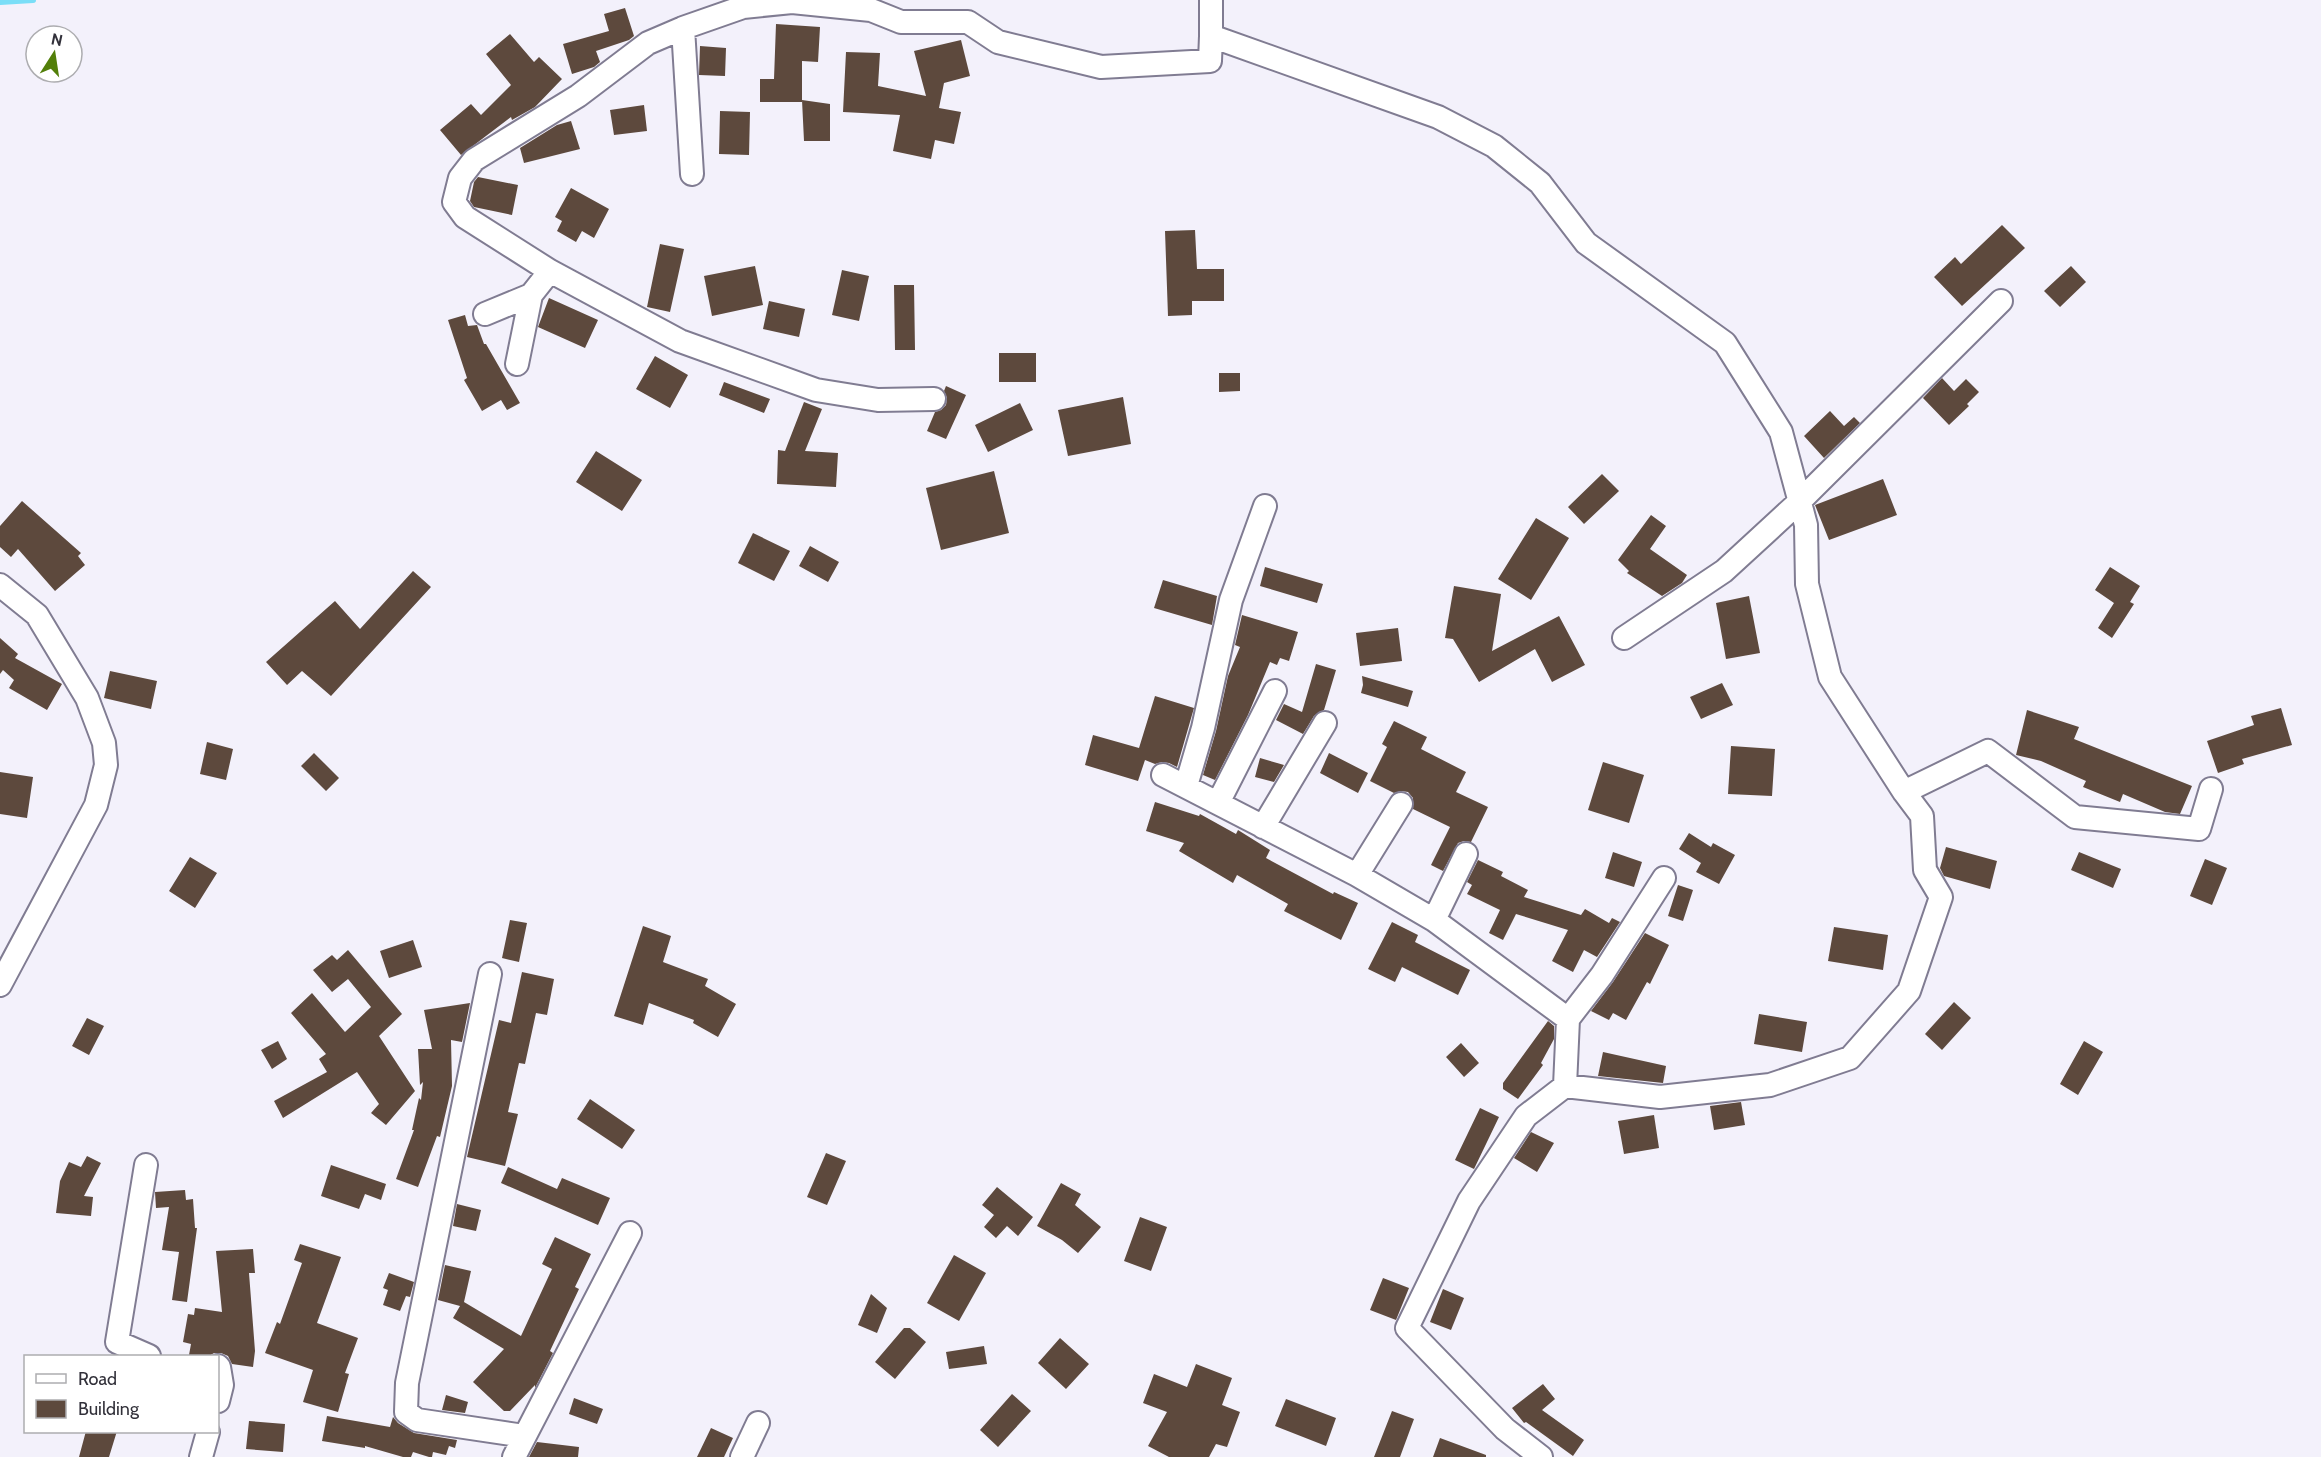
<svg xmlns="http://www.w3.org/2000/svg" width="2321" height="1457" font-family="Cabin,sans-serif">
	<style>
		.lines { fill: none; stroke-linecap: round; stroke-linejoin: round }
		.stream { stroke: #7adef7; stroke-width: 6 }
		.building { fill: #5d493d }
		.street-casing { stroke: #807c92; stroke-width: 26 }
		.street { stroke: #fff; stroke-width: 22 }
	</style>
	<rect width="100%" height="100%" fill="#f3f1fb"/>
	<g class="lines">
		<path class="stream" d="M 0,2 L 33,0"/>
	</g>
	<path class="building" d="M 625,8 L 634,36 L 629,40 L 596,51 L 600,62 L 594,67 L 572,74 L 563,44 L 609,31 L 604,14 Z
		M 776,24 L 820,27 L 818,62 L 802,61 L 802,102 L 760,102 L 760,79 L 774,79 Z
		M 510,34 L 534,62 L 539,57 L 562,79 L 535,107 L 512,120 L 511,117 L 461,155 L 440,130 L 471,104 L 481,115 L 511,85 L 486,54 Z
		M 961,40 L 970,76 L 944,83 L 939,108 L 961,112 L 954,144 L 935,140 L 931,159 L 893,151 L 900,115 L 843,112 L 846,52 L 880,53 L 878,86 L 926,96 L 914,51 Z
		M 700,46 L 726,48 L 725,76 L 699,75 Z
		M 802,100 L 830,104 L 830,141 L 804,141 Z
		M 644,105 L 647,131 L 614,135 L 610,110 Z
		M 720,111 L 750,112 L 749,155 L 719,154 Z
		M 571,121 L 580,149 L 524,163 L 520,148 L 557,125 Z
		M 478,177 L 518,185 L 512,215 L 474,207 L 470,201 L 474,182 Z
		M 571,188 L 609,209 L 594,238 L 582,231 L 576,242 L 557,231 L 562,221 L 555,217 Z
		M 2002,225 L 2025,248 L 1962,306 L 1934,277 L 1955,257 L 1961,264 Z
		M 1195,230 L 1197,269 L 1224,269 L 1224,301 L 1192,301 L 1192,315 L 1168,316 L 1165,231 Z
		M 660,244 L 684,249 L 670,312 L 647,307 Z
		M 755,266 L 763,305 L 712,316 L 704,276 Z
		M 2071,266 L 2086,282 L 2060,307 L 2044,291 Z
		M 842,270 L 869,276 L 859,321 L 832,315 Z
		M 894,285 L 914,285 L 915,350 L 895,350 Z
		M 549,298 L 598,320 L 585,348 L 538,327 Z
		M 769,301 L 805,309 L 799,337 L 763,329 Z
		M 465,315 L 468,326 L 477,325 L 484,344 L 486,344 L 520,403 L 507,410 L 501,400 L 482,411 L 464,380 L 467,378 L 448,320 Z
		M 999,353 L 1036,353 L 1036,382 L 999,382 Z
		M 655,356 L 688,375 L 670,408 L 636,389 Z
		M 1219,373 L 1240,373 L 1240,391 L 1219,392 Z
		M 1942,378 L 1954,391 L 1966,379 L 1979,392 L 1967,404 L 1969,406 L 1949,425 L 1923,398 Z
		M 724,382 L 770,399 L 764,413 L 719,395 Z
		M 946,386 L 966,395 L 946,439 L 927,431 L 935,412 L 941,410 L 946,405 L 947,398 L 944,391 Z
		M 1123,397 L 1131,444 L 1068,456 L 1058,410 Z
		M 804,402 L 822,409 L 805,451 L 838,453 L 836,487 L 777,484 L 778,450 L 785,451 Z
		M 1020,403 L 1033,430 L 988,452 L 975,425 Z
		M 1830,411 L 1844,426 L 1854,417 L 1860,423 L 1824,458 L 1804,436 Z
		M 596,451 L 642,480 L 622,511 L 576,482 Z
		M 994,471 L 1009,533 L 941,550 L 926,488 Z
		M 1602,474 L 1619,491 L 1584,524 L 1568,507 Z
		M 1883,479 L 1897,515 L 1829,540 L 1815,505 Z
		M 22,501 L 81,553 L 78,556 L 85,565 L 55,591 L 18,549 L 11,557 L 0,547 L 0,526 Z
		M 1651,515 L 1666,526 L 1650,549 L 1687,575 L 1682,583 L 1662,596 L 1627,573 L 1629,571 L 1618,560 Z
		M 1536,518 L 1569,538 L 1531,600 L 1498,579 Z
		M 753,533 L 790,551 L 774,581 L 738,563 Z
		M 810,546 L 839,562 L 828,582 L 799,566 Z
		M 1265,567 L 1323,584 L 1317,603 L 1260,586 Z
		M 2110,567 L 2140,586 L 2130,602 L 2134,604 L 2112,638 L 2098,628 L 2114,603 L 2095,590 Z
		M 413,571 L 431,587 L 331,696 L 302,671 L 287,685 L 266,662 L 335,601 L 360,629 Z
		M 1163,580 L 1217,596 L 1212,625 L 1154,608 Z
		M 1454,586 L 1501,594 L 1492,651 L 1559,616 L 1585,665 L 1552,682 L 1535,649 L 1479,682 L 1453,639 L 1445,638 Z
		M 1749,596 L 1760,653 L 1726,659 L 1716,603 Z
		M 1242,615 L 1298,632 L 1289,661 L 1280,658 L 1277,665 L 1270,662 L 1248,715 L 1215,780 L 1203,775 L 1216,731 L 1228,676 L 1240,647 L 1235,645 Z
		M 1398,628 L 1402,661 L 1360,666 L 1356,633 Z
		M 0,638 L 18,654 L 15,658 L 62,684 L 47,710 L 9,688 L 14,680 L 3,670 L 0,674 Z
		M 1316,664 L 1336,670 L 1324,710 L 1314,716 L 1303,734 L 1276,720 L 1284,704 L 1302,712 Z
		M 110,671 L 157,681 L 151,709 L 104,698 Z
		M 1362,676 L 1413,691 L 1408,707 L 1361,693 L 1363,685 Z
		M 1722,683 L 1733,705 L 1701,719 L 1690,697 Z
		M 1155,696 L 1194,708 L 1177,767 L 1169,763 L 1162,762 L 1155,764 L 1145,760 L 1138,781 L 1085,765 L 1093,735 L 1139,748 Z
		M 2281,708 L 2292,745 L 2242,759 L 2244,764 L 2218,773 L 2207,741 L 2254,725 L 2251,716 Z
		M 2027,710 L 2079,727 L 2074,739 L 2192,786 L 2180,814 L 2165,812 L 2123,794 L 2120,802 L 2083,787 L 2086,781 L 2041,761 L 2016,755 Z
		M 1394,721 L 1427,737 L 1421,749 L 1466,772 L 1456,792 L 1488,807 L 1471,842 L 1464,841 L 1458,843 L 1443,871 L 1431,865 L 1450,827 L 1413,809 L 1413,798 L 1408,792 L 1401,791 L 1394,793 L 1370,781 L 1387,747 L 1382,744 Z
		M 207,742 L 233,749 L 226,780 L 200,774 Z
		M 1731,746 L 1775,749 L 1772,796 L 1728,794 Z
		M 314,753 L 339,778 L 326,791 L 301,766 Z
		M 1329,753 L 1368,773 L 1358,793 L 1320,773 Z
		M 1260,758 L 1284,765 L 1274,782 L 1255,777 Z
		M 1603,762 L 1644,775 L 1629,823 L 1588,810 Z
		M 0,772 L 33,777 L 27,818 L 0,814 Z
		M 1155,802 L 1199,816 L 1200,814 L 1236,834 L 1238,830 L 1270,850 L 1266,858 L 1333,894 L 1334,892 L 1358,903 L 1341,940 L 1284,911 L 1288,904 L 1237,875 L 1233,883 L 1179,851 L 1184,843 L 1146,831 Z
		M 1689,833 L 1711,847 L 1713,843 L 1735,855 L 1719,884 L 1696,872 L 1701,863 L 1679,849 Z
		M 1946,847 L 1997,861 L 1990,889 L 1944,876 L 1940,868 Z
		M 1613,852 L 1642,862 L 1634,887 L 1605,878 Z
		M 2079,852 L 2121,869 L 2113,888 L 2071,870 Z
		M 190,857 L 217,873 L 195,908 L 169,891 Z
		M 2205,859 L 2227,868 L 2212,905 L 2190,896 Z
		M 1478,860 L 1503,872 L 1501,876 L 1528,890 L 1524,897 L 1581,915 L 1585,909 L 1609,923 L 1612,918 L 1620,922 L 1597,957 L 1584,950 L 1573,972 L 1552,961 L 1568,930 L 1516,914 L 1503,940 L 1489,933 L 1500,910 L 1467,894 L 1472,885 L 1467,882 Z
		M 1678,885 L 1693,890 L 1683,921 L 1668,916 Z
		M 510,920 L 527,923 L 519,962 L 502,958 Z
		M 1392,922 L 1418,935 L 1415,942 L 1470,970 L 1458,995 L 1402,967 L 1395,982 L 1368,969 Z
		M 643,926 L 671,936 L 663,962 L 708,979 L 705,986 L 736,1004 L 718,1037 L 693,1023 L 694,1020 L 649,1003 L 643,1025 L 614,1016 Z
		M 1834,927 L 1888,935 L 1883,970 L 1828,961 Z
		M 1645,933 L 1669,945 L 1650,984 L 1647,982 L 1626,1020 L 1613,1013 L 1609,1020 L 1591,1011 L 1613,982 Z
		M 413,940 L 422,967 L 389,978 L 380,951 Z
		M 348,950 L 402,1014 L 379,1036 L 415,1091 L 386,1125 L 371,1113 L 379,1104 L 357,1072 L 283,1118 L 274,1101 L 327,1072 L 319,1059 L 326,1054 L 291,1013 L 312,993 L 345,1032 L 371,1007 L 348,979 L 332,992 L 313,970 L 332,955 L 337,960 Z
		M 522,972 L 554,979 L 547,1015 L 536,1013 L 525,1064 L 519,1063 L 508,1112 L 518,1114 L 505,1166 L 467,1157 L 499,1020 L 511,1023 Z
		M 1954,1002 L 1971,1018 L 1942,1050 L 1925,1034 Z
		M 470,1003 L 462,1042 L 451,1040 L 452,1086 L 440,1137 L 437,1136 L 418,1187 L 396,1179 L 414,1130 L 412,1130 L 419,1098 L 421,1100 L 423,1082 L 420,1085 L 418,1049 L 432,1049 L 424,1010 Z
		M 1759,1014 L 1807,1022 L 1802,1052 L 1754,1044 Z
		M 87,1018 L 104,1026 L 89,1055 L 72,1046 Z
		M 1548,1021 L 1554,1026 L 1554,1039 L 1541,1063 L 1543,1065 L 1518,1099 L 1503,1089 L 1503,1083 Z
		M 278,1041 L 287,1059 L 272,1069 L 261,1050 Z
		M 2084,1041 L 2103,1052 L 2078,1095 L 2060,1084 Z
		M 1461,1043 L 1479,1063 L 1464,1077 L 1446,1057 Z
		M 1603,1052 L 1666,1066 L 1663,1083 L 1598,1076 Z
		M 590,1099 L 635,1130 L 622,1149 L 577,1119 Z
		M 1741,1102 L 1745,1125 L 1714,1130 L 1710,1106 Z
		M 1480,1108 L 1499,1117 L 1474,1169 L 1455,1160 Z
		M 1654,1115 L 1659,1148 L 1624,1154 L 1618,1121 Z
		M 1531,1132 L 1554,1143 L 1537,1172 L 1514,1158 Z
		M 826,1153 L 846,1161 L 827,1205 L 807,1197 Z
		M 87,1156 L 101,1163 L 84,1196 L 93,1197 L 91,1216 L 56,1213 L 60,1181 L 69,1162 L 81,1167 Z
		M 331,1165 L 386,1184 L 381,1200 L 365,1194 L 359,1209 L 321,1196 Z
		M 508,1167 L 557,1189 L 562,1178 L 610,1198 L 598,1225 L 501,1183 Z
		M 1061,1183 L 1081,1194 L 1075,1205 L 1101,1227 L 1078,1253 L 1062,1240 L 1037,1226 Z
		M 997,1187 L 1033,1217 L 1018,1236 L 1007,1226 L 996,1238 L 984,1227 L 994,1215 L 982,1205 Z
		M 185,1190 L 186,1200 L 193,1199 L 195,1228 L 197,1228 L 187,1302 L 172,1300 L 179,1252 L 162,1250 L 169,1207 L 156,1208 L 155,1192 Z
		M 457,1204 L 481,1210 L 476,1231 L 453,1226 Z
		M 1140,1217 L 1167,1227 L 1151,1271 L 1124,1261 Z
		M 555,1237 L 591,1254 L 575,1287 L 579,1289 L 550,1351 L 553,1353 L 535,1388 L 535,1385 L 510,1411 L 504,1411 L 473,1382 L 504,1349 L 453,1318 L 460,1306 L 438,1300 L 445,1265 L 471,1271 L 464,1302 L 521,1336 L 552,1269 L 542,1264 Z
		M 300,1244 L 341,1257 L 317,1323 L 358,1338 L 345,1373 L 349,1374 L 338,1412 L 303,1402 L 313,1370 L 265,1353 L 277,1322 L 280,1324 L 302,1263 L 294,1260 Z
		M 253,1249 L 255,1273 L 249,1273 L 255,1351 L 253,1367 L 232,1364 L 228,1356 L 221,1353 L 214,1353 L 209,1356 L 189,1355 L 191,1344 L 183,1342 L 188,1314 L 194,1315 L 195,1308 L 222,1312 L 216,1251 Z
		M 954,1255 L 986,1273 L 959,1321 L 927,1303 Z
		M 389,1273 L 414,1282 L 410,1297 L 406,1296 L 400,1311 L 383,1305 L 388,1290 L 383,1288 Z
		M 1383,1278 L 1409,1288 L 1396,1320 L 1370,1310 Z
		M 1443,1289 L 1464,1298 L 1451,1330 L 1430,1322 Z
		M 871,1294 L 887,1308 L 877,1333 L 858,1325 Z
		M 904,1328 L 910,1328 L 926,1342 L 895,1379 L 875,1362 Z
		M 1060,1338 L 1089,1364 L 1066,1389 L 1038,1363 Z
		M 984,1346 L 987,1364 L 949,1369 L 946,1352 Z
		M 1196,1364 L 1232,1378 L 1222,1405 L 1240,1412 L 1227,1447 L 1216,1444 L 1209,1457 L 1169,1457 L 1148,1446 L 1167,1412 L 1143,1403 L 1154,1374 L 1187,1387 Z
		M 1543,1384 L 1555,1399 L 1542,1410 L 1584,1440 L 1573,1456 L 1526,1422 L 1524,1423 L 1512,1408 Z
		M 1012,1394 L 1031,1411 L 998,1447 L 980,1430 Z
		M 446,1395 L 468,1402 L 465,1413 L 442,1410 Z
		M 574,1398 L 603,1409 L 597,1424 L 569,1414 Z
		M 1286,1399 L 1336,1418 L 1326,1446 L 1275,1426 Z
		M 1392,1411 L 1414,1419 L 1400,1457 L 1374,1457 Z
		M 327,1416 L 390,1427 L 393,1417 L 398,1423 L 414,1433 L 457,1440 L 455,1448 L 449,1446 L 446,1455 L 433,1452 L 432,1457 L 429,1457 L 413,1452 L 411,1457 L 403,1457 L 365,1446 L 365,1448 L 322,1441 Z
		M 249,1421 L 285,1424 L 283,1452 L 246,1449 Z
		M 711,1428 L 733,1438 L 724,1457 L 697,1457 Z
		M 86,1431 L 117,1431 L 109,1457 L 79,1457 Z
		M 1440,1438 L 1486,1455 L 1486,1457 L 1433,1457 Z
		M 537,1442 L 579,1447 L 578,1457 L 529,1457 Z"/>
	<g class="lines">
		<defs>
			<path id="street" d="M 1211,0 L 1211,36 L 1438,117 L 1494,146 L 1540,183 L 1586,243 L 1725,343 L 1781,432 L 1806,525 L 1807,584 L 1830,677 L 1904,792 L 1922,816 L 1925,870 L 1941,897 L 1909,991 L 1850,1058 L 1770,1085 L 1660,1097 L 1565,1086 L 1526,1116 L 1469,1201 L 1407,1328 L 1505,1429 L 1541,1457
				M 683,28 L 692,174
				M 485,314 L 531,295
				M 517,364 L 531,295 L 550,271
				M 934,399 L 878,400 L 816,390 L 680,341 L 550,271 L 465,217 L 454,202 L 460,178 L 474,160 L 578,96 L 648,43 L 683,28 L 743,7 L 792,2 L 871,10 L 901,22 L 968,22 L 998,42 L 1101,67 L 1210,61 L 1211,36
				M 0,585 L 37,615 L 87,698 L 104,743 L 106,765 L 96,805 L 0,985
				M 1624,638 L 1724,571 L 1799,502 L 2001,301
				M 1163,775 L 1357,875 L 1434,920 L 1568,1019
				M 1186,786 L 1203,728 L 1231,600 L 1265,506
				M 1904,792 L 1988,751 L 2075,817 L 2199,829 L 2211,789
				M 1218,803 L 1275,691
				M 1263,827 L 1325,723
				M 1357,875 L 1401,804
				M 1434,920 L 1466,854
				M 490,974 L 407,1383 L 406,1412 L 417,1420 L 524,1436
				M 1565,1086 L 1568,1019 L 1602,975 L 1664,878
				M 146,1165 L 117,1342 L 149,1356
				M 218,1366 L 219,1367 L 222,1385 L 218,1401
				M 201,1457 L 208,1432
				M 514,1457 L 630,1233
				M 742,1457 L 758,1423"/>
		</defs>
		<use href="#street" class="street-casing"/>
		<use href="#street" class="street"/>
	</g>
	<rect x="24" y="1355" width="195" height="78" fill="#ffffff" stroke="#adadb0" stroke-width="1.5"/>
	<rect x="36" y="1374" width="30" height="9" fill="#ffffff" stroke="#adadb0" stroke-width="1.5"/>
	<text x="78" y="1385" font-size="18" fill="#32313a">Road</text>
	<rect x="36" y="1400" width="30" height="18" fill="#5d493d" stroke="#adadb0" stroke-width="1.5"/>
	<text x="78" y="1415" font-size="18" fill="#32313a">Building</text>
	<g transform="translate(54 54) rotate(12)"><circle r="28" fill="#ffffff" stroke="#adadb0" stroke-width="1.5"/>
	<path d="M0-4.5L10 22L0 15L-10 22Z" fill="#527f09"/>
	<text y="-9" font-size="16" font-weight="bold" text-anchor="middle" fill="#32313a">N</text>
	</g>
</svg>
